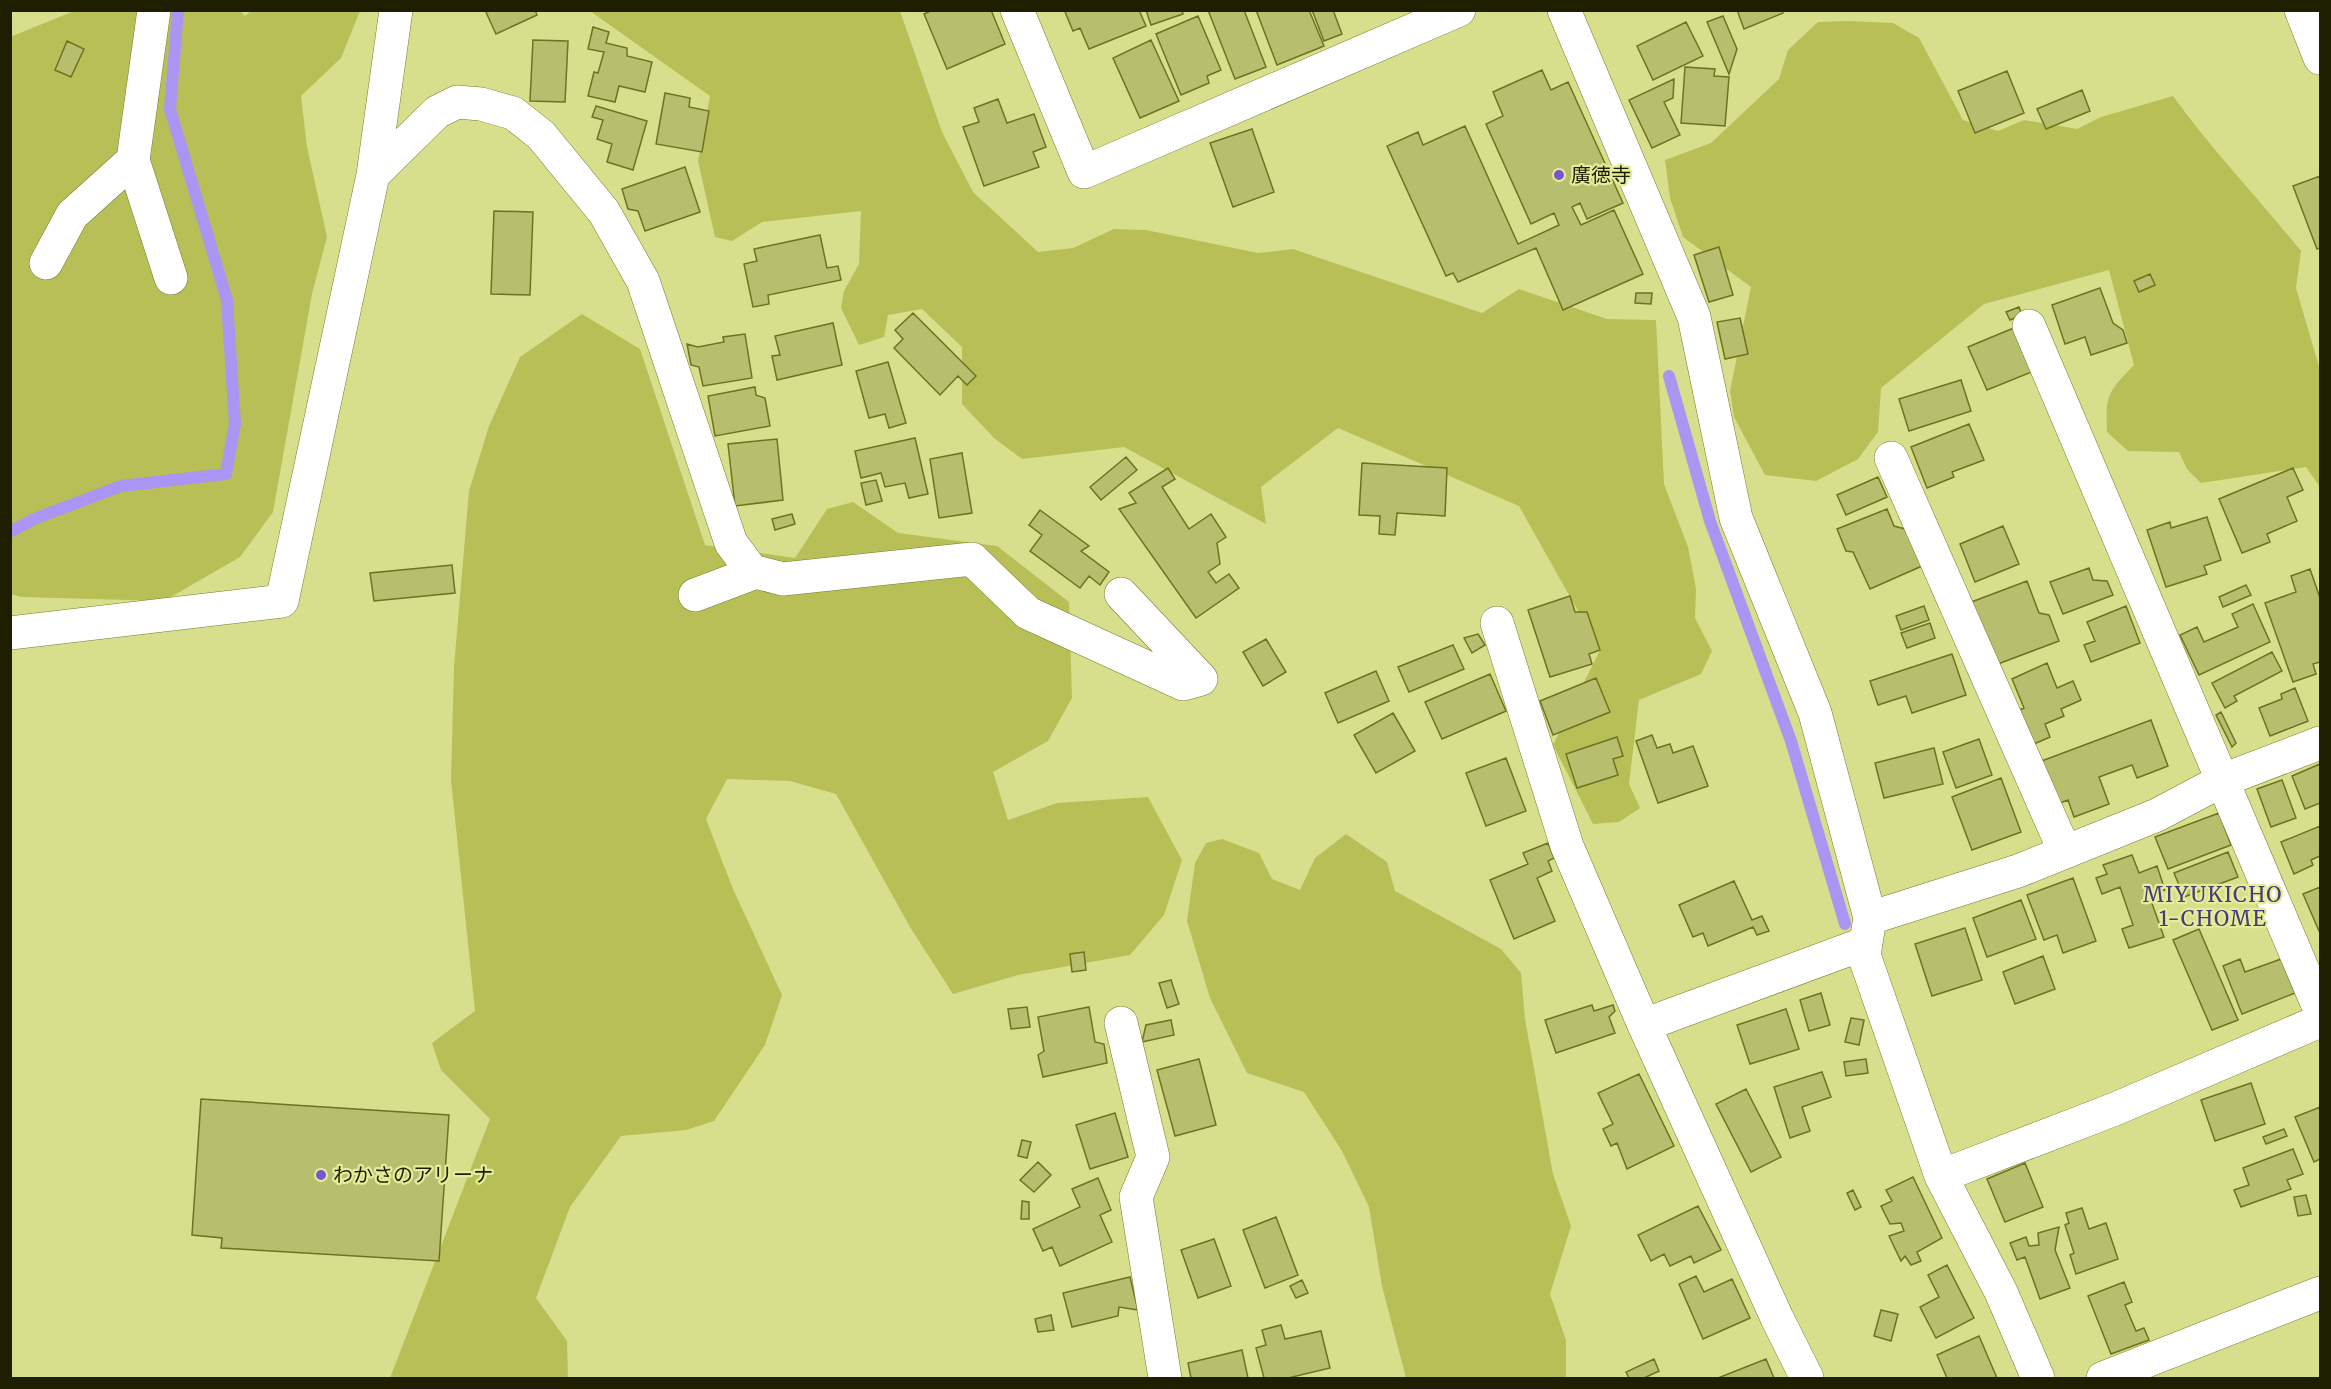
<svg xmlns="http://www.w3.org/2000/svg" width="2331" height="1389" font-family="Merriweather,'Noto Sans JP',serif">
	<style>
		.green { fill: #b8bf57 }
		.lines { fill: none; stroke-linecap: round; stroke-linejoin: round }
		.stream { stroke: #aa96f2; stroke-width: 12 }
		.building { fill: #b7be6d; stroke: #6e731f; stroke-width: 1.5 }
		.minor-casing { stroke: #767c29; stroke-width: 34 }
		.minor { stroke: #fff; stroke-width: 33 }
		.poi-dot { fill: #7855ce; stroke: #e5ec9a; stroke-width: 2 }
		.labels { text-anchor: middle; stroke-width: 4.5; stroke-linejoin: round; paint-order: stroke }
		.poi-label { font-size: 20px; fill: #1d1f00; stroke: #e5ec9a; text-anchor: start }
		.neighbourhood-label { font-size: 21px; letter-spacing: 1.5px; fill: #4a3b78; stroke: #e5ec9a }
	</style>
	<rect width="100%" height="100%" fill="#d7df8d"/>
	<path class="green" d="M 240,10 L 245,16 L 251,11 L 360,11 L 341,58 L 301,96 L 307,147 L 327,237 L 312,294 L 273,512 L 240,557 L 164,601 L 21,597 L 11,594 L 10,37 L 74,11 Z
		M 590,11 L 900,11 L 942,132 L 973,192 L 1038,252 L 1073,248 L 1114,229 L 1146,230 L 1258,253 L 1293,249 L 1482,313 L 1519,289 L 1607,319 L 1656,320 L 1664,484 L 1688,547 L 1696,589 L 1695,618 L 1712,651 L 1701,674 L 1639,700 L 1629,784 L 1640,808 L 1619,822 L 1593,824 L 1553,745 L 1600,650 L 1519,506 L 1338,428 L 1261,487 L 1266,524 L 1124,447 L 1022,459 L 994,438 L 962,404 L 962,347 L 922,309 L 888,315 L 884,337 L 859,345 L 841,308 L 844,291 L 859,264 L 861,211 L 762,222 L 732,241 L 715,237 L 698,161 L 710,96 Z
		M 1849,21 L 1893,23 L 1919,38 L 1963,120 L 1998,131 L 2024,120 L 2077,129 L 2101,117 L 2173,96 C 2212,150 2259,199 2301,251 L 2296,288 L 2320,370 L 2320,487 L 2306,467 L 2201,483 L 2187,469 L 2179,452 L 2128,451 L 2107,432 C 2105,394 2109,391 2134,365 L 2109,270 L 1984,304 L 1881,388 L 1878,432 L 1858,459 L 1816,481 L 1765,475 L 1734,417 L 1730,391 L 1751,287 L 1683,237 L 1670,198 L 1665,160 L 1711,143 L 1779,79 L 1788,50 L 1818,22 Z
		M 582,314 L 640,349 L 705,545 L 795,558 L 827,509 L 853,502 L 898,533 L 997,546 L 1069,602 L 1072,698 L 1048,741 L 993,772 L 1008,820 L 1057,803 L 1148,797 L 1182,860 L 1164,915 L 1130,955 L 1018,975 L 953,994 L 910,927 L 836,794 L 790,781 L 727,779 L 706,819 L 733,889 L 782,995 L 765,1045 L 714,1121 L 686,1130 L 621,1136 L 570,1207 L 536,1298 L 567,1341 L 568,1378 L 390,1378 L 490,1119 L 441,1070 L 432,1043 L 475,1011 L 451,780 L 454,667 L 469,491 L 489,426 L 520,357 Z
		M 1346,834 L 1387,862 L 1395,891 L 1501,949 L 1521,973 L 1525,1019 L 1553,1174 L 1571,1226 L 1550,1294 L 1566,1340 L 1566,1378 L 1406,1378 L 1382,1286 L 1369,1207 L 1342,1151 L 1304,1092 L 1247,1073 L 1210,998 L 1187,921 L 1195,863 L 1206,843 L 1222,839 L 1259,853 L 1272,879 L 1300,890 L 1315,858 Z"/>
	<g class="lines">
		<path class="stream" d="M 1669,376 L 1710,521 L 1791,741 L 1845,924
			M 10,532 L 34,519 L 121,486 L 226,474 L 235,424 L 227,300 L 170,109 L 178,10"/>
	</g>
	<path class="building" d="M 485,10 L 535,10 L 537,15 L 496,34 Z
		M 933,10 L 991,10 L 1005,44 L 947,69 L 924,14 Z
		M 1070,10 L 1139,10 L 1146,26 L 1089,49 L 1080,28 L 1073,31 L 1065,12 Z
		M 1146,10 L 1182,10 L 1183,14 L 1151,25 Z
		M 1208,10 L 1244,10 L 1266,67 L 1235,79 Z
		M 1256,10 L 1309,10 L 1324,46 L 1277,65 Z
		M 1312,10 L 1333,10 L 1342,34 L 1324,41 Z
		M 1737,10 L 1782,10 L 1783,13 L 1744,29 Z
		M 1198,16 L 1221,70 L 1207,76 L 1209,83 L 1181,95 L 1156,34 Z
		M 1723,16 L 1737,49 L 1729,74 L 1707,22 Z
		M 1686,22 L 1703,56 L 1653,80 L 1637,46 Z
		M 593,27 L 609,32 L 606,43 L 627,48 L 627,56 L 652,62 L 645,92 L 619,86 L 615,102 L 588,96 L 594,72 L 598,73 L 604,52 L 588,49 Z
		M 533,40 L 568,41 L 565,102 L 530,101 Z
		M 1151,40 L 1179,101 L 1140,118 L 1113,58 Z
		M 67,41 L 84,49 L 71,77 L 55,70 Z
		M 1685,67 L 1715,69 L 1714,76 L 1729,77 L 1725,126 L 1681,123 Z
		M 1542,70 L 1551,90 L 1568,82 L 1623,203 L 1587,219 L 1580,203 L 1572,207 L 1581,225 L 1614,210 L 1643,274 L 1563,310 L 1536,248 L 1458,282 L 1453,273 L 1446,276 L 1387,146 L 1418,132 L 1423,145 L 1465,126 L 1518,244 L 1559,225 L 1554,213 L 1531,224 L 1486,124 L 1503,116 L 1493,92 Z
		M 2007,71 L 2024,113 L 1975,133 L 1958,91 Z
		M 1674,79 L 1673,98 L 1664,102 L 1680,135 L 1652,148 L 1629,100 Z
		M 2082,90 L 2090,111 L 2046,129 L 2037,109 Z
		M 665,93 L 690,98 L 689,107 L 709,111 L 702,152 L 656,144 Z
		M 998,99 L 1007,123 L 1034,114 L 1046,147 L 1033,152 L 1039,167 L 984,186 L 963,127 L 979,122 L 974,108 Z
		M 596,106 L 647,121 L 633,170 L 607,162 L 612,144 L 597,139 L 603,120 L 592,117 Z
		M 1252,129 L 1274,192 L 1233,207 L 1210,143 Z
		M 685,167 L 700,212 L 645,231 L 638,211 L 628,209 L 622,189 Z
		M 2320,176 L 2320,248 L 2317,249 L 2293,186 Z
		M 494,211 L 533,212 L 530,295 L 491,294 Z
		M 820,235 L 827,268 L 838,266 L 841,280 L 768,295 L 769,304 L 753,307 L 744,264 L 757,261 L 754,249 Z
		M 1719,247 L 1733,295 L 1709,302 L 1694,255 Z
		M 2150,274 L 2155,285 L 2139,292 L 2134,281 Z
		M 2100,288 L 2113,323 L 2123,330 L 2127,343 L 2091,355 L 2085,337 L 2065,344 L 2052,305 Z
		M 1636,293 L 1652,293 L 1651,304 L 1635,303 Z
		M 2019,307 L 2022,315 L 2010,320 L 2006,312 Z
		M 913,313 L 976,376 L 967,385 L 958,376 L 940,395 L 894,348 L 903,339 L 895,330 Z
		M 1740,318 L 1748,354 L 1725,359 L 1717,322 Z
		M 833,323 L 842,365 L 777,380 L 772,356 L 780,355 L 775,336 Z
		M 2016,327 L 2034,371 L 1987,390 L 1968,347 Z
		M 745,334 L 752,378 L 703,386 L 699,367 L 691,365 L 687,344 L 698,347 L 724,342 L 723,337 Z
		M 888,362 L 906,423 L 889,428 L 885,414 L 869,418 L 856,371 Z
		M 1961,380 L 1971,411 L 1909,431 L 1899,399 Z
		M 755,387 L 756,395 L 765,398 L 770,426 L 715,436 L 708,396 Z
		M 1969,424 L 1984,460 L 1952,472 L 1954,477 L 1927,488 L 1911,447 Z
		M 915,438 L 928,494 L 909,498 L 905,483 L 885,487 L 881,473 L 861,478 L 855,451 Z
		M 777,439 L 783,500 L 735,506 L 728,444 Z
		M 962,453 L 972,513 L 939,518 L 930,459 Z
		M 1126,457 L 1137,470 L 1101,500 L 1090,487 Z
		M 1362,463 L 1447,468 L 1445,516 L 1397,513 L 1395,535 L 1379,534 L 1380,516 L 1359,515 Z
		M 1168,468 L 1175,479 L 1162,487 L 1189,529 L 1211,514 L 1226,537 L 1217,543 L 1220,564 L 1208,572 L 1216,583 L 1229,574 L 1239,588 L 1196,618 L 1119,509 L 1136,503 L 1129,493 Z
		M 2293,468 L 2303,490 L 2287,497 L 2297,521 L 2267,534 L 2270,542 L 2242,553 L 2219,499 Z
		M 1878,477 L 1887,497 L 1846,515 L 1837,495 Z
		M 876,480 L 882,501 L 866,505 L 861,483 Z
		M 1887,509 L 1894,526 L 1905,529 L 1922,566 L 1870,589 L 1853,552 L 1846,551 L 1837,529 Z
		M 1040,510 L 1089,546 L 1081,551 L 1109,572 L 1100,585 L 1089,576 L 1080,588 L 1030,551 L 1042,535 L 1029,525 Z
		M 792,514 L 795,524 L 775,530 L 772,519 Z
		M 2207,517 L 2221,560 L 2204,566 L 2207,574 L 2166,587 L 2147,530 L 2170,522 L 2171,528 Z
		M 2003,526 L 2019,564 L 1975,582 L 1960,544 Z
		M 452,565 L 455,593 L 374,601 L 370,573 Z
		M 2089,568 L 2093,580 L 2107,581 L 2113,595 L 2063,614 L 2050,582 Z
		M 2310,569 L 2320,598 L 2320,662 L 2313,664 L 2316,674 L 2293,682 L 2265,603 L 2296,592 L 2291,576 Z
		M 2027,581 L 2039,613 L 2049,615 L 2059,641 L 1990,667 L 1966,604 Z
		M 2246,585 L 2251,595 L 2223,607 L 2219,597 Z
		M 1570,596 L 1575,612 L 1587,612 L 1600,650 L 1589,654 L 1592,664 L 1550,677 L 1528,610 Z
		M 2253,604 L 2270,642 L 2199,675 L 2180,635 L 2197,627 L 2204,642 L 2238,627 L 2232,614 Z
		M 1924,606 L 1929,620 L 1901,630 L 1896,616 Z
		M 2126,606 L 2140,643 L 2091,662 L 2084,645 L 2095,641 L 2087,622 Z
		M 1930,623 L 1935,638 L 1907,648 L 1901,633 Z
		M 1478,634 L 1485,645 L 1472,653 L 1464,638 Z
		M 1266,639 L 1286,672 L 1263,686 L 1243,652 Z
		M 1453,645 L 1464,669 L 1409,692 L 1398,667 Z
		M 2272,652 L 2282,671 L 2234,696 L 2237,701 L 2225,708 L 2212,683 Z
		M 1952,654 L 1966,695 L 1912,713 L 1906,696 L 1878,705 L 1870,681 Z
		M 2047,663 L 2057,688 L 2073,681 L 2081,700 L 2061,709 L 2064,716 L 2045,724 L 2050,737 L 2027,747 L 2013,713 L 2024,708 L 2012,679 Z
		M 1376,671 L 1389,701 L 1338,723 L 1325,693 Z
		M 1490,674 L 1506,711 L 1442,739 L 1425,702 Z
		M 1596,678 L 1610,712 L 1553,735 L 1540,701 Z
		M 2295,688 L 2308,721 L 2270,736 L 2259,708 L 2282,699 L 2281,694 Z
		M 2221,712 L 2236,743 L 2232,747 L 2216,715 Z
		M 1393,713 L 1415,751 L 1376,773 L 1354,735 Z
		M 2151,720 L 2168,766 L 2137,778 L 2132,765 L 2099,777 L 2109,804 L 2074,817 L 2068,800 L 2055,805 L 2039,762 Z
		M 1652,735 L 1657,748 L 1670,744 L 1673,753 L 1693,746 L 1708,786 L 1658,803 L 1636,741 Z
		M 1617,737 L 1623,756 L 1613,759 L 1618,775 L 1577,788 L 1566,754 Z
		M 1979,739 L 1992,775 L 1956,788 L 1943,752 Z
		M 1934,748 L 1943,784 L 1884,798 L 1875,763 Z
		M 1506,758 L 1526,811 L 1486,826 L 1466,773 Z
		M 2320,764 L 2320,803 L 2305,809 L 2292,776 Z
		M 2001,778 L 2021,832 L 1972,850 L 1952,797 Z
		M 2282,780 L 2296,818 L 2271,827 L 2257,789 Z
		M 2219,813 L 2231,845 L 2168,869 L 2155,837 Z
		M 2320,826 L 2320,856 L 2311,860 L 2313,865 L 2294,874 L 2281,842 Z
		M 1548,843 L 1554,858 L 1548,861 L 1552,871 L 1537,878 L 1555,921 L 1514,939 L 1490,880 L 1528,864 L 1523,853 Z
		M 2228,852 L 2238,877 L 2184,897 L 2174,873 Z
		M 2132,855 L 2139,873 L 2157,866 L 2165,890 L 2149,895 L 2164,937 L 2129,948 L 2122,929 L 2133,925 L 2120,887 L 2102,894 L 2096,878 L 2107,874 L 2103,865 Z
		M 2073,878 L 2096,941 L 2063,953 L 2057,935 L 2044,940 L 2027,895 Z
		M 1734,881 L 1752,920 L 1762,916 L 1769,931 L 1757,935 L 1753,927 L 1708,946 L 1703,933 L 1693,937 L 1679,905 Z
		M 2320,887 L 2320,930 L 2319,931 L 2303,894 Z
		M 2021,900 L 2036,939 L 1987,957 L 1973,918 Z
		M 1965,928 L 1982,980 L 1932,996 L 1915,944 Z
		M 2199,929 L 2238,1020 L 2212,1030 L 2173,940 Z
		M 1084,952 L 1086,970 L 1072,972 L 1070,954 Z
		M 2043,956 L 2055,989 L 2015,1004 L 2003,972 Z
		M 2240,959 L 2245,972 L 2281,959 L 2295,993 L 2242,1014 L 2223,966 Z
		M 1171,980 L 1179,1004 L 1167,1008 L 1159,983 Z
		M 1821,993 L 1830,1025 L 1809,1031 L 1800,1000 Z
		M 1592,1005 L 1594,1011 L 1613,1005 L 1615,1011 L 1609,1017 L 1615,1033 L 1556,1053 L 1545,1020 Z
		M 1027,1007 L 1030,1027 L 1011,1029 L 1008,1009 Z
		M 1089,1007 L 1095,1042 L 1104,1044 L 1107,1063 L 1043,1077 L 1038,1055 L 1044,1051 L 1038,1017 Z
		M 1786,1009 L 1799,1049 L 1750,1064 L 1737,1025 Z
		M 1851,1018 L 1864,1020 L 1859,1045 L 1845,1042 Z
		M 1171,1020 L 1174,1035 L 1142,1042 L 1146,1025 Z
		M 1199,1059 L 1216,1125 L 1175,1136 L 1157,1070 Z
		M 1866,1059 L 1868,1073 L 1846,1076 L 1844,1062 Z
		M 1822,1072 L 1831,1097 L 1802,1107 L 1810,1131 L 1790,1138 L 1774,1087 Z
		M 1639,1074 L 1674,1146 L 1627,1169 L 1617,1143 L 1611,1146 L 1603,1129 L 1613,1124 L 1598,1093 Z
		M 2251,1083 L 2265,1124 L 2215,1141 L 2201,1100 Z
		M 1746,1089 L 1781,1157 L 1751,1172 L 1716,1104 Z
		M 201,1099 L 449,1115 L 439,1261 L 221,1248 L 222,1238 L 192,1235 Z
		M 2320,1107 L 2320,1159 L 2314,1162 L 2295,1117 Z
		M 1115,1113 L 1128,1157 L 1090,1169 L 1076,1125 Z
		M 2284,1129 L 2287,1136 L 2266,1144 L 2263,1137 Z
		M 1022,1140 L 1031,1142 L 1027,1158 L 1018,1156 Z
		M 2293,1149 L 2303,1174 L 2287,1180 L 2291,1189 L 2241,1207 L 2234,1190 L 2249,1185 L 2243,1168 Z
		M 1038,1162 L 1051,1175 L 1034,1192 L 1020,1180 Z
		M 2025,1163 L 2043,1207 L 2005,1222 L 1987,1179 Z
		M 1913,1177 L 1942,1238 L 1917,1252 L 1921,1261 L 1911,1265 L 1905,1256 L 1901,1261 L 1889,1236 L 1904,1231 L 1901,1223 L 1890,1224 L 1881,1206 L 1892,1201 L 1886,1190 Z
		M 1098,1178 L 1111,1210 L 1100,1215 L 1112,1242 L 1060,1266 L 1052,1247 L 1043,1251 L 1033,1229 L 1080,1207 L 1072,1189 Z
		M 1853,1190 L 1861,1207 L 1855,1210 L 1847,1193 Z
		M 2306,1195 L 2311,1214 L 2298,1216 L 2294,1197 Z
		M 1022,1201 L 1029,1202 L 1029,1219 L 1021,1219 Z
		M 1698,1206 L 1721,1250 L 1694,1263 L 1691,1256 L 1670,1266 L 1664,1254 L 1651,1261 L 1638,1235 Z
		M 2082,1208 L 2089,1229 L 2106,1223 L 2118,1259 L 2076,1274 L 2070,1255 L 2074,1253 L 2065,1225 L 2069,1223 L 2066,1213 Z
		M 1276,1217 L 1298,1275 L 1265,1288 L 1243,1230 Z
		M 2059,1227 L 2055,1250 L 2070,1288 L 2040,1299 L 2025,1257 L 2017,1260 L 2010,1243 L 2026,1237 L 2029,1246 L 2039,1245 L 2038,1233 Z
		M 1214,1239 L 1231,1286 L 1198,1298 L 1181,1250 Z
		M 1947,1265 L 1974,1318 L 1936,1338 L 1920,1307 L 1939,1297 L 1928,1275 Z
		M 1696,1276 L 1704,1292 L 1732,1279 L 1750,1318 L 1703,1339 L 1679,1284 Z
		M 1130,1277 L 1138,1310 L 1119,1307 L 1118,1316 L 1072,1327 L 1063,1293 Z
		M 1302,1280 L 1308,1293 L 1296,1298 L 1290,1286 Z
		M 2124,1282 L 2132,1302 L 2125,1305 L 2136,1331 L 2144,1328 L 2149,1340 L 2111,1354 L 2088,1296 Z
		M 1881,1310 L 1898,1314 L 1891,1341 L 1874,1336 Z
		M 1051,1315 L 1054,1330 L 1038,1332 L 1035,1319 Z
		M 1281,1325 L 1285,1339 L 1321,1331 L 1330,1368 L 1288,1378 L 1264,1378 L 1256,1348 L 1266,1345 L 1262,1330 Z
		M 1979,1336 L 1997,1378 L 1947,1378 L 1937,1355 Z
		M 1242,1350 L 1248,1378 L 1191,1378 L 1188,1363 Z
		M 1654,1359 L 1659,1371 L 1644,1378 L 1629,1378 L 1626,1372 Z
		M 1766,1359 L 1774,1378 L 1718,1378 Z"/>
	<g class="lines">
		<defs>
			<path id="minor" d="M 154,10 L 133,160 L 171,278
				M 1017,10 L 1084,172 L 1459,10
				M 1564,10 L 1694,317 L 1736,518 L 1815,713 L 1870,918 L 1864,955 L 1941,1176 L 2001,1292 L 2038,1378
				M 2301,10 L 2320,58
				M 373,175 L 437,112 L 457,102 L 481,104 L 513,113 L 541,135 L 604,212 L 643,281 L 731,543 L 752,571 L 783,579 L 972,559 L 1028,613 L 1183,684 L 1201,679 L 1121,594
				M 46,263 L 72,215 L 133,160
				M 2029,326 L 2320,1010
				M 1891,458 L 2065,852
				M 695,595 L 756,572
				M 1497,623 L 1567,846 L 1644,1025 L 1777,1318 L 1807,1378
				M 10,633 L 282,601 L 373,175 L 396,10
				M 1870,918 L 2018,871 L 2157,815 L 2223,780 L 2320,743
				M 1121,1023 L 1153,1157 L 1136,1197 L 1165,1378
				M 1644,1025 L 1866,943
				M 1941,1176 L 2115,1109 L 2320,1021
				M 2103,1378 L 2320,1293"/>
		</defs>
		<use href="#minor" class="minor-casing"/>
		<use href="#minor" class="minor"/>
	</g>
	<g class="poi-dot">
		<circle cx="1559" cy="175" r="6"/>
		<circle cx="321" cy="1175" r="6"/>
	</g>
	<g class="labels">
		<g class="poi-label">
			<text x="1571" y="182">廣徳寺</text>
			<text x="333" y="1182">わかさのアリーナ</text>
		</g>
		<g class="neighbourhood-label">
			<text x="2213" y="902">MIYUKICHO<tspan x="2213" dy="24">1-CHOME</tspan></text>
		</g>
	</g>
	<rect width="2331" height="1389" fill="none" stroke="#1d1f00" stroke-width="24"/>
</svg>
